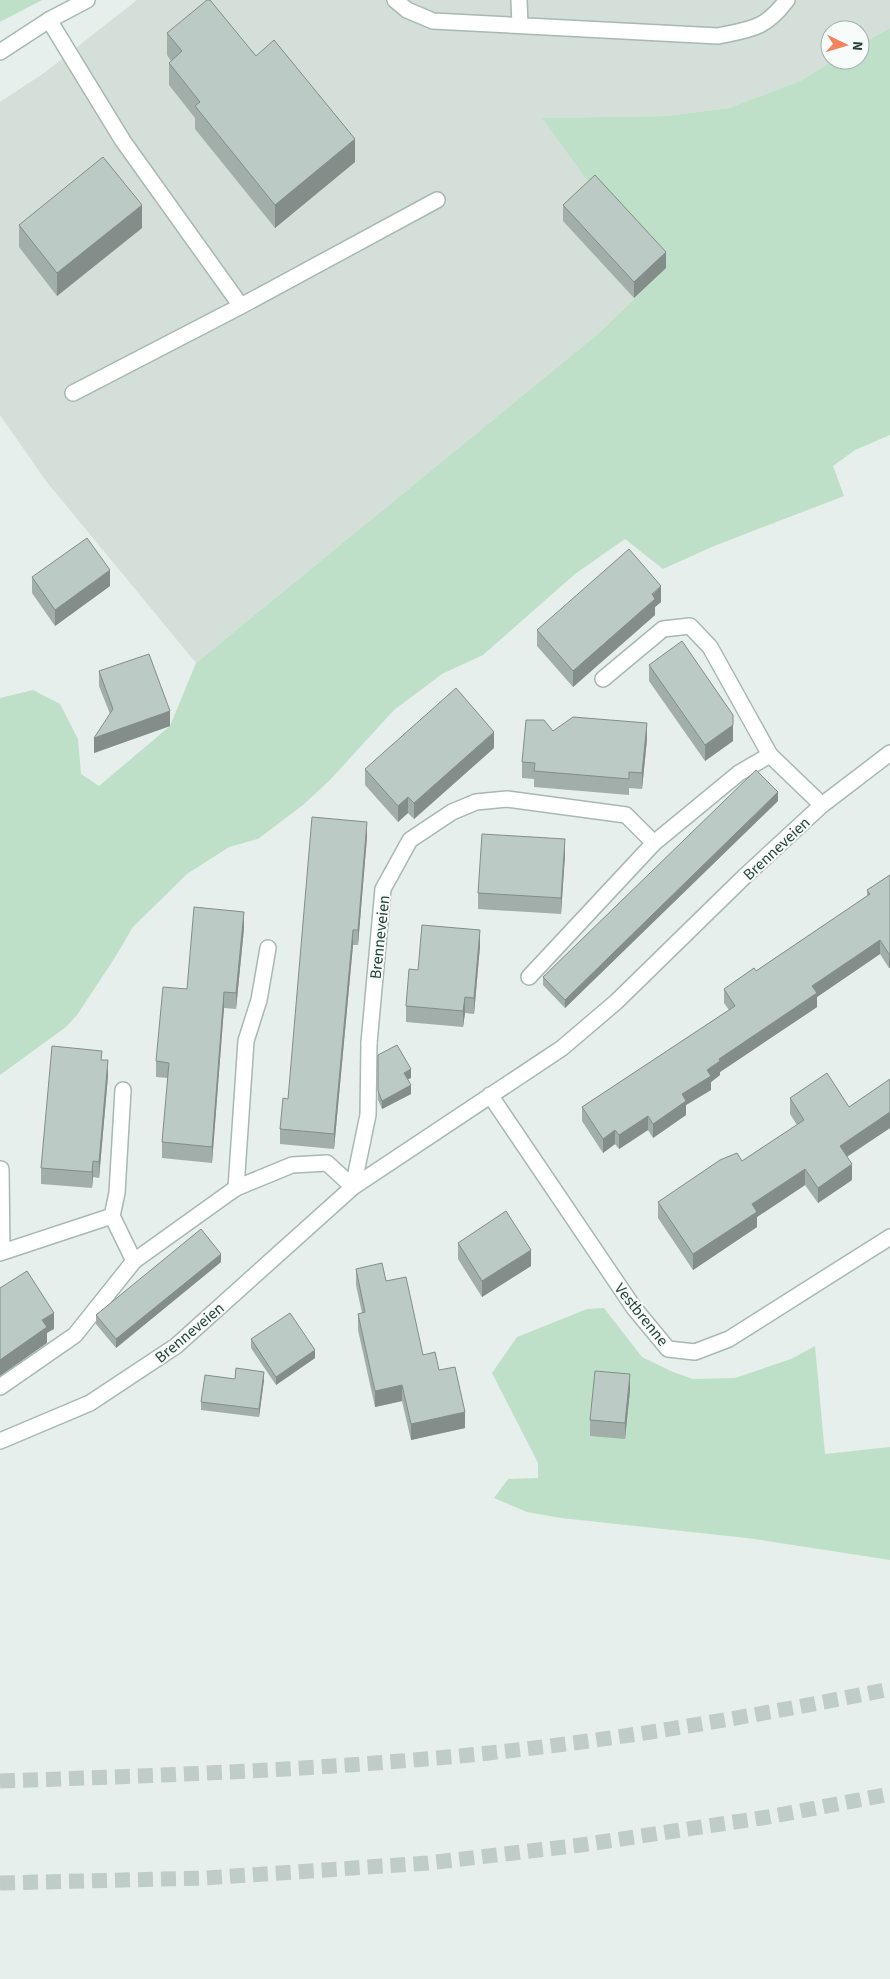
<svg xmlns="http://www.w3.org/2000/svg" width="890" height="1979" font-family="'Source Sans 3',sans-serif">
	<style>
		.built { fill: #d4dfda }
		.green { fill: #bfe0c8 }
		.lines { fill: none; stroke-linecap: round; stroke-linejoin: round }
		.highway-tunnel { stroke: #bfccc8; stroke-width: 15; stroke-dasharray: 15 8; stroke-linecap: butt }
		.lane-casing { stroke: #a8b8b2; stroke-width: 18 }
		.street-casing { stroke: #a8b8b2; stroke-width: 18 }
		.lane { stroke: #fff; stroke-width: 15 }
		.street { stroke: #fff; stroke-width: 15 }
		.wall { fill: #a1aea9 }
		.shaded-wall { fill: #838d89 }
		.building { fill: #bbcac4; stroke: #838d89 }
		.labels { text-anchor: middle; stroke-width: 4; stroke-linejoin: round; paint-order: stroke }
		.street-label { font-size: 16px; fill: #24423a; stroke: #f7fbf9 }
	</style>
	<rect width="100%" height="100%" fill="#e6efeb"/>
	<path class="built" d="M 137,0 L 890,0 L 890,28 L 860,44 L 860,30 L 830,30 L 830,60 L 834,60 L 800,81 L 729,108 L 666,116 L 543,118 L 666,268 L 600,332 L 196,663 L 46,481 L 0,415 L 0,102 L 44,73 Z"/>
	<path class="green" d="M 0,0 L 42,0 L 0,22 Z
		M 890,28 L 890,435 L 855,450 L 833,466 L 844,496 L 714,546 L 663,569 L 625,539 L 575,574 L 483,655 L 442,674 L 394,710 L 330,780 L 303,805 L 258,839 L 229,847 L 187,874 L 133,927 L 114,959 L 77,1015 L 66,1027 L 0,1075 L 0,698 L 33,690 L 60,704 L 78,739 L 81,774 L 99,786 L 170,726 L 196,663 L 600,332 L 666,268 L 595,191 L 542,118 L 666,116 L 729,108 L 800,81 L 834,60 L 860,60 L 860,44 Z
		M 604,1308 L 642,1357 L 673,1372 L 693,1379 L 735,1378 L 791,1359 L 815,1346 L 825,1454 L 890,1447 L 890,1560 L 747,1538 L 561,1518 L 527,1512 L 494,1498 L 508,1479 L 538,1478 L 538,1463 L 492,1373 L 517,1337 L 587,1309 Z"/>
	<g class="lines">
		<path class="highway-tunnel" d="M 0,1781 C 146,1776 291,1771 436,1758 C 589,1745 740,1719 890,1689
			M 0,1883 L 205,1878 L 428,1863 L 581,1845 L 768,1817 L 890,1794"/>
		<defs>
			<path id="lane" d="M 395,0 L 407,10 L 433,21 L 718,36 C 752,29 765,29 787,0
				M 519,0 L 520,25
				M 49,20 L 123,141 L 241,306
				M 73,393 L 241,306 L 437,200
				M 529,977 L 654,843 L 739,773 L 770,755 L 822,805
				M 353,1187 L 368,1115 L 369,1043
				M 0,1387 L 75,1335 L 134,1261 L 236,1188 L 292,1165 L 327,1163 L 353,1187"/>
			<path id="street" d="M 0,52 L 49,20 L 87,0
				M 603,679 L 663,629 L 690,626 L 710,647 L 770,755
				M 369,1043 L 383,889 L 410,840 L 452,812 L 476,802 L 507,799 L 626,815 L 654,843
				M 490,1095 L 634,1308 L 668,1349 L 695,1352 L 729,1339 L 890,1237
				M 1,1169 L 2,1252
				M 236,1188 L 246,1041 L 259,1000 L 268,948
				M 112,1216 L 117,1193 L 123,1090
				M 0,1253 L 112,1216 L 134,1261
				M 0,1441 L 90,1403 L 176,1346 L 353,1187 L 562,1048 L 616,1002 L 745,876 L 822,805 L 890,753"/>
		</defs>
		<use href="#lane" class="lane-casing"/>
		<use href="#street" class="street-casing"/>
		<use href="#lane" class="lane"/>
		<use href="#street" class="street"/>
	</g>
	<path class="wall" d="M 167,33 L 256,56 L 355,162 L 275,228 L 195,129 L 195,118 L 169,85 L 169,63 L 171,61 L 167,55 Z
		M 563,205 L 666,268 L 634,298 L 563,221 Z
		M 19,225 L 142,228 L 57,296 L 19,247 Z
		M 32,577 L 110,586 L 55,626 L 32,593 Z
		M 661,602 L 655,607 L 655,615 L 573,687 L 537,646 L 537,630 Z
		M 649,665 L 733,741 L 705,761 L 649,681 Z
		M 99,671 L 170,726 L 94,753 L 110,714 L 99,686 Z
		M 553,731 L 647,739 L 642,789 L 629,788 L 629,795 L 534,787 L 534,779 L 522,778 L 522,762 Z
		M 494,748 L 414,819 L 408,813 L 398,822 L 365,785 L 365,769 Z
		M 778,801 L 565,1008 L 543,985 L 543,977 Z
		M 367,837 L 358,945 L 353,945 L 334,1149 L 280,1144 L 280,1129 L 288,1099 Z
		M 565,855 L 561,914 L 478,909 L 478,893 Z
		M 890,875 L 889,968 L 880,954 L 817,997 L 817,1007 L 720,1072 L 720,1075 L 711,1082 L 711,1090 L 686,1105 L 686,1115 L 653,1138 L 648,1130 L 619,1149 L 615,1144 L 603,1153 L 582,1121 L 582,1107 L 729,1010 L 724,1003 L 724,989 L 756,971 L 867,896 L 867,890 Z
		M 244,928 L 236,1009 L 224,1008 L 212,1163 L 162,1158 L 162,1142 L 168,1078 L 156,1077 L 156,1061 L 187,989 Z
		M 480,946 L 474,1014 L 465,1013 L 463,1027 L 406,1022 L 406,1006 L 418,970 Z
		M 378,1055 L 411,1078 L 408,1079 L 411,1094 L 382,1109 L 378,1100 Z
		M 102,1060 L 108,1076 L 99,1178 L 93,1177 L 92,1188 L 41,1184 L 41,1168 Z
		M 890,1079 L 890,1128 L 847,1157 L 852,1180 L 818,1203 L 805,1185 L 757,1217 L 757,1227 L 693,1270 L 658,1218 L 658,1202 L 742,1161 L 797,1125 L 790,1114 L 790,1098 L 849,1107 Z
		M 458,1243 L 531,1266 L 482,1297 L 458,1259 Z
		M 221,1262 L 116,1348 L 96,1324 L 96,1315 Z
		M 356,1269 L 386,1281 L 423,1355 L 439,1370 L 465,1428 L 411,1440 L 402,1401 L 375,1407 L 358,1330 L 358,1314 L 362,1313 L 356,1285 Z
		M 251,1339 L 315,1358 L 276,1385 L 251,1348 Z
		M 235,1379 L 264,1380 L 259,1417 L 201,1410 L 201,1402 Z
		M 630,1390 L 625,1439 L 590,1436 L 590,1420 Z"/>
	<path class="shaded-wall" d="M 355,139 L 355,162 L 275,228 L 275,205 Z
		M 142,205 L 142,228 L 57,296 L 57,273 Z
		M 666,252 L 666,268 L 634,298 L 634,282 Z
		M 110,570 L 110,586 L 55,626 L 55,610 Z
		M 661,586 L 661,602 L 655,607 L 655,615 L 573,687 L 573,671 Z
		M 170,711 L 170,726 L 94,753 L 94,738 Z
		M 647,723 L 647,739 L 642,789 L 642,773 Z
		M 733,725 L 733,741 L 705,761 L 705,745 Z
		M 494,732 L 494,748 L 414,819 L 414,803 Z
		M 778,792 L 778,801 L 565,1008 L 565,1000 Z
		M 408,797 L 408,813 L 398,822 L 398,806 Z
		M 367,822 L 367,837 L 358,945 L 358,930 Z
		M 565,839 L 565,855 L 561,914 L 561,898 Z
		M 244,912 L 244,928 L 236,1009 L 236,993 Z
		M 353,930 L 353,945 L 334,1149 L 334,1134 Z
		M 480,930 L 480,946 L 474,1014 L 474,998 Z
		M 880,940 L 880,954 L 817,997 L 817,1007 L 720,1072 L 720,1075 L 711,1082 L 711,1090 L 686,1105 L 686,1115 L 653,1138 L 653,1124 L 682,1094 L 719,1059 L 812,986 Z
		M 889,954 L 890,954 L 890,968 L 889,968 Z
		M 224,992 L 224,1008 L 212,1163 L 212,1147 Z
		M 465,997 L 465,1013 L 463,1027 L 463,1011 Z
		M 108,1060 L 108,1076 L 99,1178 L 99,1162 Z
		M 411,1069 L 411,1078 L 404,1081 L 404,1073 Z
		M 411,1085 L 411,1094 L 382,1109 L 382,1101 Z
		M 890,1112 L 890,1128 L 840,1161 L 840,1146 Z
		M 648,1116 L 648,1130 L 619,1149 L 619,1135 Z
		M 615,1130 L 615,1144 L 603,1153 L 603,1139 Z
		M 93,1161 L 93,1177 L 92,1188 L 92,1172 Z
		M 852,1164 L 852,1180 L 818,1203 L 818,1188 Z
		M 805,1169 L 805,1185 L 757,1217 L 757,1227 L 693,1270 L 693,1254 L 752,1204 Z
		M 531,1250 L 531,1266 L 482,1297 L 482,1281 Z
		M 221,1254 L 221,1262 L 116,1348 L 116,1339 Z
		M 54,1313 L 54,1329 L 47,1333 L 47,1343 L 0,1376 L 0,1360 L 42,1320 Z
		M 315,1350 L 315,1358 L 276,1385 L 276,1377 Z
		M 264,1372 L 264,1380 L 259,1417 L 259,1409 Z
		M 630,1374 L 630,1390 L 625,1439 L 625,1423 Z
		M 402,1385 L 402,1401 L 375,1407 L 375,1391 Z
		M 465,1412 L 465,1428 L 411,1440 L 411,1424 Z"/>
	<path class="building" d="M 207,0 L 210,0 L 256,56 L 274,40 L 355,139 L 275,205 L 195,106 L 200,102 L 169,63 L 182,51 L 167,33 Z
		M 103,157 L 142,205 L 57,273 L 19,225 Z
		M 595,175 L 666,252 L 634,282 L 563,205 Z
		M 87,538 L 110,570 L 55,610 L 32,577 Z
		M 629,549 L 661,586 L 652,594 L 655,599 L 573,671 L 537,630 Z
		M 682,641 L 733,715 L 733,725 L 705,745 L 649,665 Z
		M 149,654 L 170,711 L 94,738 L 113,709 L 99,671 Z
		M 456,688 L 494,732 L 414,803 L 408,797 L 398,806 L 365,769 Z
		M 573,717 L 647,723 L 642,773 L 629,772 L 629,779 L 534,771 L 535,763 L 522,762 L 526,720 L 544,720 L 553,731 Z
		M 756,770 L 778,792 L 565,1000 L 543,977 Z
		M 312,817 L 367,822 L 358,930 L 353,930 L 334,1134 L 280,1129 L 283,1098 L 288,1099 Z
		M 482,834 L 565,839 L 561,898 L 478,893 Z
		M 890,875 L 890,954 L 889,954 L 880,940 L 812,986 L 817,993 L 719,1059 L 720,1061 L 707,1070 L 711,1076 L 682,1094 L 686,1101 L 653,1124 L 648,1116 L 619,1135 L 615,1130 L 603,1139 L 582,1107 L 735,1006 L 724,989 L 754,968 L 756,971 L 870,894 L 867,890 Z
		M 194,907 L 244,912 L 236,993 L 224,992 L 212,1147 L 162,1142 L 169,1063 L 156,1061 L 163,987 L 187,989 Z
		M 422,925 L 480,930 L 474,998 L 465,997 L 463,1011 L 406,1006 L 409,969 L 418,970 Z
		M 397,1045 L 411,1069 L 404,1073 L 411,1085 L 382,1101 L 378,1091 L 378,1055 Z
		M 52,1046 L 102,1051 L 101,1060 L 108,1060 L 99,1162 L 93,1161 L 92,1172 L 41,1168 Z
		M 827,1073 L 849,1107 L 890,1079 L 890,1112 L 840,1146 L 852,1164 L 818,1188 L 805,1169 L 752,1204 L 757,1212 L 693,1254 L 658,1202 L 720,1160 L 737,1153 L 742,1161 L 804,1120 L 790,1098 Z
		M 506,1211 L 531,1250 L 482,1281 L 458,1243 Z
		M 201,1229 L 221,1254 L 116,1339 L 96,1315 Z
		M 382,1263 L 386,1281 L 406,1277 L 423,1355 L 435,1352 L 439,1370 L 455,1367 L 465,1412 L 411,1424 L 402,1385 L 375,1391 L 358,1314 L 365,1312 L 356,1269 Z
		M 27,1271 L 54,1313 L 42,1320 L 47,1327 L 0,1360 L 0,1288 Z
		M 290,1313 L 315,1350 L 276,1377 L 251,1339 Z
		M 236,1368 L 264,1372 L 259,1409 L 201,1402 L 205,1375 L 235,1379 Z
		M 595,1371 L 630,1374 L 625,1423 L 590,1420 Z"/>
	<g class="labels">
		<g class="street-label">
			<text transform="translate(776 848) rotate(-43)" y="6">Brenneveien</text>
			<text transform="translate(379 937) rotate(-84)" y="6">Brenneveien</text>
			<text transform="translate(642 1314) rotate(51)" y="6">Vestbrenne</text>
			<text transform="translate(189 1332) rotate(-40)" y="6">Brenneveien</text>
		</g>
	</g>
	<g transform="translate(845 45) rotate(95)"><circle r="24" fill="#f7fbf9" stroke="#a3b1ad"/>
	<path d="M0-4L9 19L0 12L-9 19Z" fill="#f4845f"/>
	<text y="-8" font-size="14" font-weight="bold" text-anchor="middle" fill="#24423a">N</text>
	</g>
</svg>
